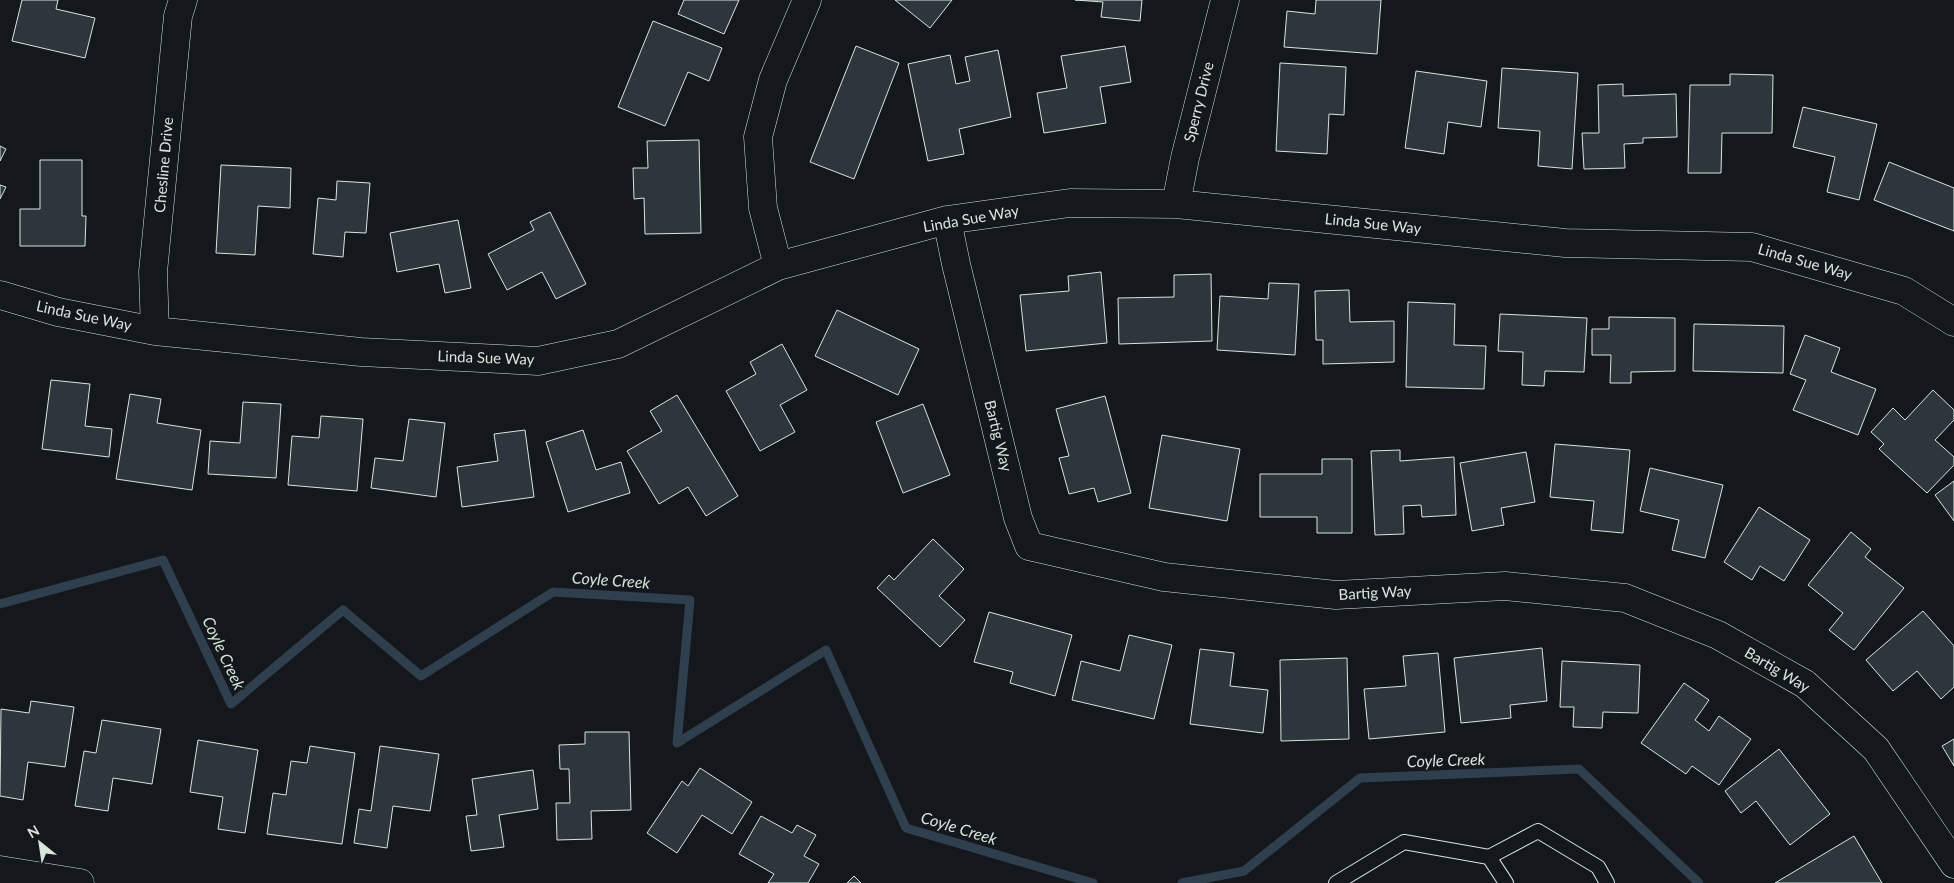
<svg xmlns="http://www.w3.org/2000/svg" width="1954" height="883" font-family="Lato,sans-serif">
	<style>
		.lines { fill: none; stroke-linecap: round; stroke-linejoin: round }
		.stream { stroke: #2f3f4d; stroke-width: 9 }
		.building { fill: #2c363c; stroke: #d8e6dc }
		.service-casing { stroke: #d8e6dc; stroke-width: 16 }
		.minor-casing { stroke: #d8e6dc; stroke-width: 29 }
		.service { stroke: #14181c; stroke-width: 14 }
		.minor { stroke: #14181c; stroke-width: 28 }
		.labels { text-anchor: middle; stroke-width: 4; stroke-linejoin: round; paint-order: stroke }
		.street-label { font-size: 15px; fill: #d8e6dc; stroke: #14181c }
		.water-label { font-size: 16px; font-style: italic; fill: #d8e6dc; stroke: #14181c }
	</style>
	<rect width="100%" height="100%" fill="#14181c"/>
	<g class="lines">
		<path class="stream" d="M 0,604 L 163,560 L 231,704 L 343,610 L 421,676 L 553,592 L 690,600 L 677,743 L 826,650 L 906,828 L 1093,883
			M 1182,883 L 1244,871 L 1360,778 L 1579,769 L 1699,883"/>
	</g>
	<path class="building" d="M 22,0 L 58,0 L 56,9 L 95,18 L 85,58 L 12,41 Z
		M 684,0 L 739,0 L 724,34 L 678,14 Z
		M 895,0 L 952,0 L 930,28 Z
		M 1075,0 L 1142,0 L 1140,21 L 1101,17 L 1103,2 Z
		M 1316,0 L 1381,0 L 1377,54 L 1284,47 L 1287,11 L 1315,14 Z
		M 653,21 L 722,48 L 709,81 L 688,72 L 665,126 L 618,107 Z
		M 856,46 L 899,63 L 854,179 L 810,162 Z
		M 1125,46 L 1131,82 L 1100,87 L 1106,123 L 1044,133 L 1037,93 L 1067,88 L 1061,56 Z
		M 998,50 L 1011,117 L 959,129 L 964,154 L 928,161 L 908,64 L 950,55 L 956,84 L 970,81 L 965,57 Z
		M 1280,63 L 1346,67 L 1344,115 L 1329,114 L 1327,154 L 1276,151 Z
		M 1502,68 L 1578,73 L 1572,169 L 1538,166 L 1540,131 L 1498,128 Z
		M 1416,71 L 1487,81 L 1481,127 L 1448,122 L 1444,154 L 1405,148 Z
		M 1730,74 L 1773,75 L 1772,133 L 1722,133 L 1721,173 L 1688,173 L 1690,85 L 1730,85 Z
		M 1623,84 L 1623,96 L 1676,94 L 1677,137 L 1643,138 L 1643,143 L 1624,144 L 1625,168 L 1584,169 L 1582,133 L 1599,133 L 1598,85 Z
		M 1803,107 L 1877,124 L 1859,200 L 1827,192 L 1835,157 L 1793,147 Z
		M 699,140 L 701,233 L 645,234 L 644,198 L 634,199 L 633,168 L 648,168 L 647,141 Z
		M 0,146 L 6,149 L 0,161 Z
		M 40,160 L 82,160 L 82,216 L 86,216 L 85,246 L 20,246 L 20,209 L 40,209 Z
		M 1889,162 L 1954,188 L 1954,231 L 1874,200 Z
		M 221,165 L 291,168 L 290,208 L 258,206 L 255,255 L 216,253 Z
		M 337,181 L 370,183 L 366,233 L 345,232 L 343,257 L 313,254 L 318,198 L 336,200 Z
		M 0,185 L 6,187 L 0,199 Z
		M 550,212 L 586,284 L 556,299 L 542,272 L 507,290 L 488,254 L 534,230 L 530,222 Z
		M 458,220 L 471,288 L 445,293 L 439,264 L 397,272 L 390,233 Z
		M 1101,272 L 1107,343 L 1026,351 L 1020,295 L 1069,291 L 1068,276 Z
		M 1211,274 L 1212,341 L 1119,344 L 1118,298 L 1174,297 L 1174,275 Z
		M 1269,283 L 1299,284 L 1295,355 L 1217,350 L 1220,296 L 1268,299 Z
		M 1349,290 L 1350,322 L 1394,321 L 1394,362 L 1323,364 L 1323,340 L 1316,340 L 1315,291 Z
		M 1408,302 L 1455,304 L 1454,345 L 1486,346 L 1484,389 L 1406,387 Z
		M 837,310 L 919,349 L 898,395 L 815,356 Z
		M 1500,314 L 1587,318 L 1584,372 L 1545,371 L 1544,386 L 1522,385 L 1523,352 L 1498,351 Z
		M 1609,317 L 1675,318 L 1675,371 L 1631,372 L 1631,383 L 1610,383 L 1611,355 L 1592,355 L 1592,329 L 1609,329 Z
		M 1694,324 L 1784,326 L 1783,373 L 1693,371 Z
		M 1805,335 L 1840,348 L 1831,372 L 1876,389 L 1858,435 L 1793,410 L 1806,380 L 1790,374 Z
		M 782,344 L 807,390 L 780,405 L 795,432 L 760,451 L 726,391 L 756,374 L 750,362 Z
		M 51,380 L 90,384 L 85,426 L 112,429 L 109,457 L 42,449 Z
		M 1933,390 L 1954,410 L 1954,420 L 1935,440 L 1954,457 L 1954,465 L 1927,493 L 1879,449 L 1884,444 L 1871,432 L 1893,408 L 1905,420 Z
		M 130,394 L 161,399 L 157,423 L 201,430 L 192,490 L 116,479 Z
		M 677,395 L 738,496 L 706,516 L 688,487 L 659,504 L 627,451 L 662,431 L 650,411 Z
		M 1105,396 L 1131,493 L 1098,502 L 1094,488 L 1069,494 L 1059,458 L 1069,456 L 1056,409 Z
		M 243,402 L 281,404 L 276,478 L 208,474 L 210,441 L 240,443 Z
		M 923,404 L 950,475 L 903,493 L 876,422 Z
		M 321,416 L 363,419 L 357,491 L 288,485 L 292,436 L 319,438 Z
		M 409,419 L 445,423 L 436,497 L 371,488 L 375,458 L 403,461 Z
		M 525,430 L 534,497 L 462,507 L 457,467 L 498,461 L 494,434 Z
		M 583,430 L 596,470 L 621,462 L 630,493 L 568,512 L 546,442 Z
		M 1162,435 L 1240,449 L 1227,521 L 1149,508 Z
		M 1555,444 L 1630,450 L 1623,533 L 1591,530 L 1594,501 L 1550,497 Z
		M 1400,450 L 1400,461 L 1454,457 L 1456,515 L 1422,517 L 1421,505 L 1403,506 L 1404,534 L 1375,535 L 1371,451 Z
		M 1526,452 L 1535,502 L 1501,508 L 1504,525 L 1472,531 L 1460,463 Z
		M 1322,459 L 1352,459 L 1352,533 L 1317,533 L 1317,517 L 1260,517 L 1260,474 L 1322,474 Z
		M 1650,468 L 1723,485 L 1705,558 L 1672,550 L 1679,520 L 1640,511 Z
		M 1954,481 L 1954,521 L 1935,495 Z
		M 1759,507 L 1810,540 L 1784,581 L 1760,566 L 1752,580 L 1724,562 Z
		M 1851,532 L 1871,549 L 1865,557 L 1904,588 L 1854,650 L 1829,630 L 1843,613 L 1808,585 Z
		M 933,539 L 964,569 L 939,596 L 965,620 L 940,647 L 877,588 L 889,575 L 894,580 Z
		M 1923,611 L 1954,646 L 1954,687 L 1941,699 L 1917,671 L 1893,691 L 1866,660 Z
		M 989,612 L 1072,635 L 1055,696 L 1010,683 L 1013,672 L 974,662 Z
		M 1129,635 L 1172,645 L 1154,719 L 1072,700 L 1081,661 L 1120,671 Z
		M 1542,648 L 1547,701 L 1510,705 L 1511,718 L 1461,723 L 1454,658 Z
		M 1200,649 L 1234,653 L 1230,686 L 1268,690 L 1263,733 L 1190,724 Z
		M 1438,653 L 1445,732 L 1369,739 L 1364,689 L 1406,686 L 1403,656 Z
		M 1347,658 L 1349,739 L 1281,741 L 1280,660 Z
		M 1562,661 L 1640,665 L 1638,713 L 1603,712 L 1602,728 L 1573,727 L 1574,707 L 1560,707 Z
		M 1684,683 L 1709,700 L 1695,720 L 1709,731 L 1719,716 L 1751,739 L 1719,785 L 1692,766 L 1686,774 L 1641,743 Z
		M 31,701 L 74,707 L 65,767 L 28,762 L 23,800 L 0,796 L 1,709 L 29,713 Z
		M 102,720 L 161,729 L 152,784 L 113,778 L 108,811 L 75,806 L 84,751 L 96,753 Z
		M 585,732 L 629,732 L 631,810 L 591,811 L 592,839 L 557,840 L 556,803 L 570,803 L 569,769 L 560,769 L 559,745 L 585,744 Z
		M 1954,739 L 1954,766 L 1942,746 Z
		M 198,740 L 258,750 L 245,833 L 218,829 L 223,797 L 190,792 Z
		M 310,746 L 355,753 L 342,844 L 267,834 L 273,793 L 286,795 L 291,761 L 307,763 Z
		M 380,746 L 439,754 L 430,811 L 393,806 L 387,848 L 354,843 L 359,809 L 371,811 Z
		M 1779,749 L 1830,814 L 1790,845 L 1756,801 L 1741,813 L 1725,791 Z
		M 700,768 L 752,802 L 732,834 L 702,815 L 677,853 L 647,833 L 682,781 L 688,786 Z
		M 533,770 L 538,809 L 499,815 L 504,847 L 471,851 L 466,816 L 477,815 L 472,779 Z
		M 761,816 L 792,833 L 797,825 L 816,835 L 804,856 L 819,864 L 808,883 L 768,883 L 774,874 L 739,854 Z
		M 1854,836 L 1882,883 L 1775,883 Z
		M 854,876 L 861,883 L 847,883 Z"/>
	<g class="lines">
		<defs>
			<path id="service" d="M 1336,883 L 1404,842 L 1489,857
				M 1506,883 L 1489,857 L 1538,831 L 1598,867 L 1607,883"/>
			<path id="minor" d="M 1176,204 L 1185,158 L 1225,0
				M 947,220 L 956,264 L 1018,518 L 1029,546 L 1164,577 L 1336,595 L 1505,586 L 1625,598 L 1718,635 L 1805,684 L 1876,749 L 1954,864
				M 778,266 L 763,208 L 758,137 L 773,80 L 807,0
				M 0,295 L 58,312 L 155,331 L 361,352 L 538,361 L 618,344 L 778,266 L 947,220 L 1070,203 L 1176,204 L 1565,243 L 1752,247 L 1904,291 L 1954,322
				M 155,331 L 153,272 L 178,16 L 183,0
				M 0,870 L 80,883"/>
		</defs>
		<use href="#service" class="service-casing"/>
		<use href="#minor" class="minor-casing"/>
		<use href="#service" class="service"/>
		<use href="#minor" class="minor"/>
	</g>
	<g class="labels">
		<g class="street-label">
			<text transform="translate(1199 102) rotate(-76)" y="5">Sperry Drive</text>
			<text transform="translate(164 165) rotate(-85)" y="5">Chesline Drive</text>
			<text transform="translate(971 219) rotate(-10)" y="5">Linda Sue Way</text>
			<text transform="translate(1373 224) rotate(6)" y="5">Linda Sue Way</text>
			<text transform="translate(1805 262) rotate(16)" y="5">Linda Sue Way</text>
			<text transform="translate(84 316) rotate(12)" y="5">Linda Sue Way</text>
			<text transform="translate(486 358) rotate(2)" y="5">Linda Sue Way</text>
			<text transform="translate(998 436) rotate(76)" y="5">Bartig Way</text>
			<text transform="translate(1375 593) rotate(-3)" y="5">Bartig Way</text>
			<text transform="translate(1777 670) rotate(31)" y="5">Bartig Way</text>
		</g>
		<g class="water-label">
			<text transform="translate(611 580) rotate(4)" y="6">Coyle Creek</text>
			<text transform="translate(224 653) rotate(65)" y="6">Coyle Creek</text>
			<text transform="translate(1446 760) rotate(-2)" y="6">Coyle Creek</text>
			<text transform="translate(959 828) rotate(17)" y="6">Coyle Creek</text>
		</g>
	</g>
	<g transform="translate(40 843) rotate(330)" stroke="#14181c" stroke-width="4" paint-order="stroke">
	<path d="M0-4L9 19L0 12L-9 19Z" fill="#d8e6dc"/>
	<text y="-8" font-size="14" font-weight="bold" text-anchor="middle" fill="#d8e6dc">N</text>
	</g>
</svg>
